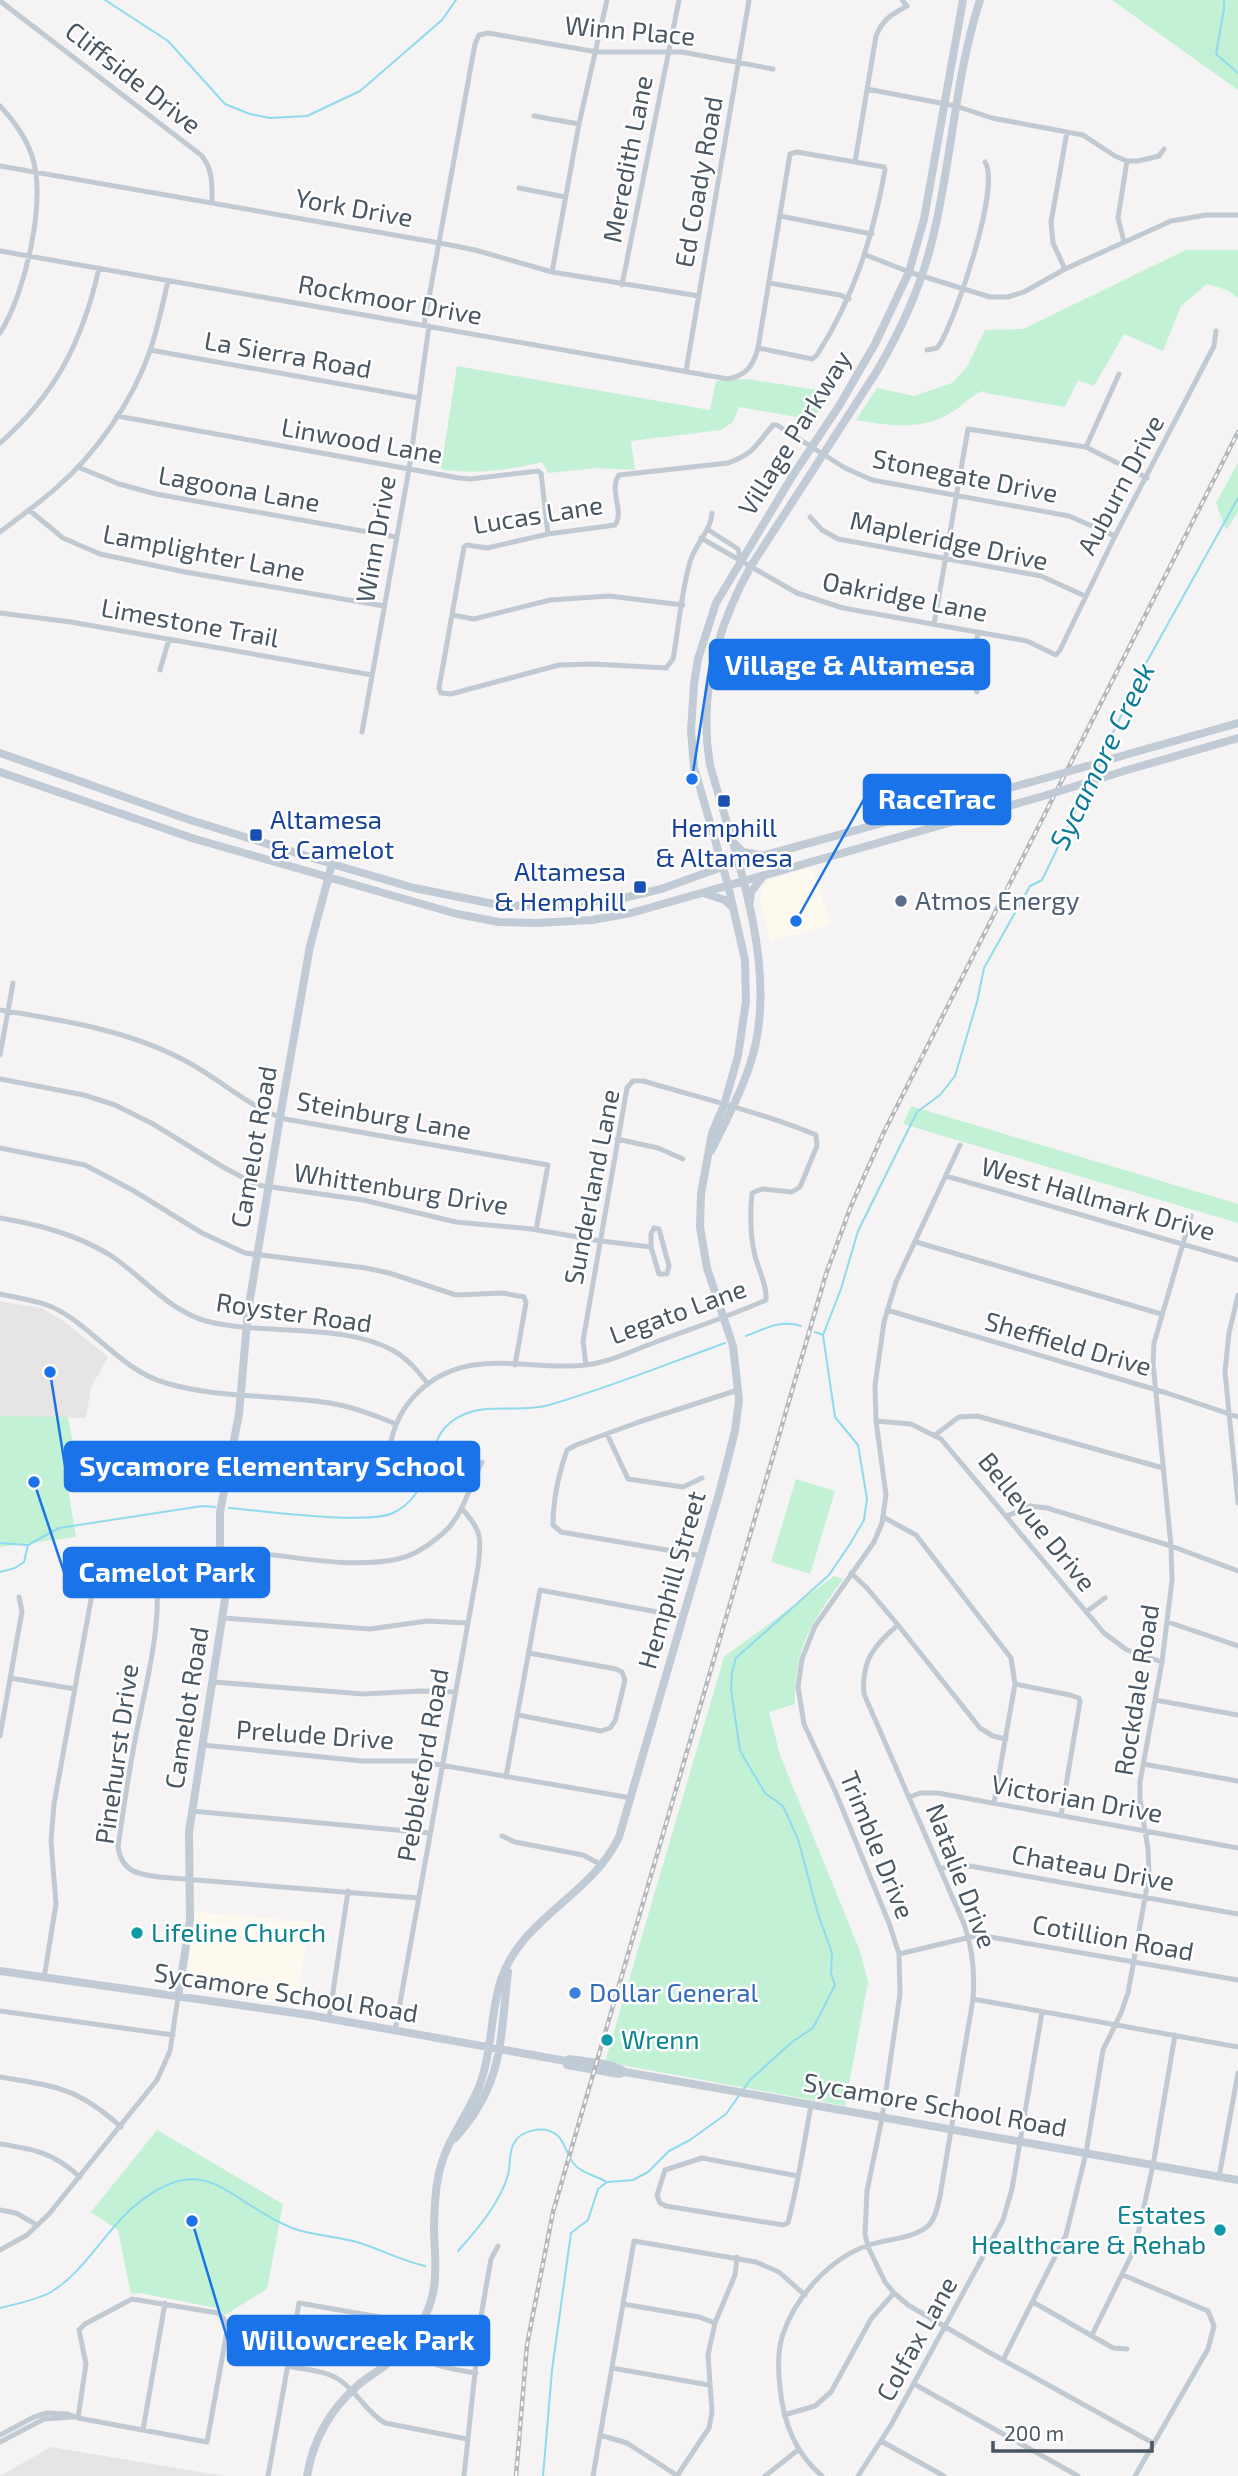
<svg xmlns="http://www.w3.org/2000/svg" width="1238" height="2476" font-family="'Exo 2',sans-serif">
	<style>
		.commercial { fill: #fdf9ef }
		.education { fill: #e6e4e5 }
		.green { fill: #c3f1d5 }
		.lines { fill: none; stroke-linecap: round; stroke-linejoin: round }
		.stream { stroke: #90daee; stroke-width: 2 }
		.street { stroke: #c1cad2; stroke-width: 5 }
		.secondary { stroke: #c1cbd6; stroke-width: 8 }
		.rail-casing { stroke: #b5b8bd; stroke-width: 4.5 }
		.rail { stroke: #fff; stroke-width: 2; stroke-dasharray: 5; stroke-linecap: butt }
		.secondary-bridge { stroke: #c1cbd6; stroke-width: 8 }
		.transit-dot { fill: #1a4fb4; stroke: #fff; stroke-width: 2.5 }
		.service-dot { fill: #5c6f8a; stroke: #fff; stroke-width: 2.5 }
		.culture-dot { fill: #0f9aa8; stroke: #fff; stroke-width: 2.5 }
		.shop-dot { fill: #3f7fe0; stroke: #fff; stroke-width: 2.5 }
		.labels { text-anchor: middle; stroke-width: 5; stroke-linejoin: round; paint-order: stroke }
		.street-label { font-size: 26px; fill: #4a5661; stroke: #fff }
		.transit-label { font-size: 26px; fill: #164399; stroke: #fff; text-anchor: start }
		.service-label { font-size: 26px; fill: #4e5e75; stroke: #fff; text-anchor: start }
		.culture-label { font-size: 26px; fill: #0d838f; stroke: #fff; text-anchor: start }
		.shop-label { font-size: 26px; fill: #366cbe; stroke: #fff; text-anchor: start }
		.water-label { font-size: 28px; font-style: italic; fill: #0c7c9b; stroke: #fff }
		.leader { fill: none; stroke: #1a73e8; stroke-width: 2.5 }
		.callout-dot { fill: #1a73e8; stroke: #fff; stroke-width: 2.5 }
		.callout { fill: #1a73e8; stroke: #1a73e8; stroke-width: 2.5 }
		.callout-label { font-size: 28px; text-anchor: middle; font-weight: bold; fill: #fff }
	</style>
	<rect width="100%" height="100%" fill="#f5f3f3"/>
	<path class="commercial" d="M 812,867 L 831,924 L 770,942 L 760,897 L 763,886 L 768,881 Z
		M 195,1912 L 311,1922 L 295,2006 L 186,1988 Z"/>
	<path class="education" d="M 0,1301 L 41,1308 L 62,1320 L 108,1357 L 91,1387 L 86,1418 L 0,1416 Z
		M 51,2447 L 224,2476 L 0,2476 Z"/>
	<path class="green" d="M 1112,0 L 1238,0 L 1238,90 Z
		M 1186,250 L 1238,250 L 1238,298 L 1227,290 L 1207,284 L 1181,306 L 1163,351 L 1124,334 L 1094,386 L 1078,380 L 1065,407 L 986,393 L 983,391 C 969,396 961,408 947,415 C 917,431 888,425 856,420 L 877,388 L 914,396 L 952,383 L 967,367 L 985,330 L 1023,329 Z
		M 457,366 L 710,410 L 716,381 L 747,379 L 830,392 L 813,420 L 739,407 L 733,422 L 721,430 L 631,441 L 635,470 L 598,468 L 548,473 L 542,462 C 509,470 474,475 441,469 Z
		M 1238,463 L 1238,512 L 1226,530 L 1216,503 Z
		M 911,1106 L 1238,1204 L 1238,1223 L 903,1124 Z
		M 0,1416 L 68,1417 L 78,1474 L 66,1476 L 76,1537 L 0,1547 Z
		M 796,1479 L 835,1491 L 810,1574 L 771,1562 Z
		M 834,1576 L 843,1579 C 810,1625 795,1645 795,1704 L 769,1712 L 780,1755 L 860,1951 L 868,1982 L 845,2106 L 605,2062 L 724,1657 Z
		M 157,2130 L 283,2204 L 267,2289 L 225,2315 L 217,2308 L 139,2293 L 131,2294 L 118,2230 L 91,2212 Z"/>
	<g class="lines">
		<path class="stream" d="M 105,0 L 168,41 L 225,104 L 250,114 L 270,118 L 307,116 L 360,91 L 442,20 L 456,0
			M 1224,0 L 1224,9 L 1216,54 L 1238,73
			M 1100,760 L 1145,665 L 1238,498
			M 1091,779 L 1096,768
			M 815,1332 L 823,1335
			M 746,1336 C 765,1329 781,1319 801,1326
			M 229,1508 C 263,1511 366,1525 393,1513 C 412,1504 422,1487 428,1468 C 435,1444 438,1425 465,1414 C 491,1403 522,1413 549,1405 C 608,1388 667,1364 725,1343
			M 0,1543 L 27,1545
			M 0,1572 L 15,1568 L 24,1562 L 28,1545 L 59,1528 L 202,1506 L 215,1507
			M 743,2090 L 750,2080 L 792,2042 L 813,2028 L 835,1985 L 831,1973 L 832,1953 L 818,1914 L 798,1839 L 783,1806 L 765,1793 L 740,1751 L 731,1689 L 732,1672 L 736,1658 L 829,1575 L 850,1544 L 864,1520 L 867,1499 L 858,1445 L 835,1417 L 823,1335 L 841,1289 L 858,1231 L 917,1112 L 940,1095 L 955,1076 L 977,1002 L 984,968 L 1030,886 L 1042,880 L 1087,787
			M 458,2251 C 476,2231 500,2203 508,2175 C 511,2165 508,2153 514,2143 C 521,2130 544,2125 557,2135 C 564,2140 567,2155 573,2163 C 581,2173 594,2175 605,2181
			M 0,2308 C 16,2304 37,2300 51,2292 C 85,2271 103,2234 132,2208 C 206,2145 225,2201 292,2228 C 313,2236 338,2236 360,2243 C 382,2250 402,2261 425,2266
			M 543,2476 L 552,2370 L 571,2233 L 588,2220 L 598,2189 L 607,2182 L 633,2180 L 648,2172 L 669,2151 L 690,2140 L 726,2114 L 740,2094"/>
		<path class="street" d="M 0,1 L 201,155 C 213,169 212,184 212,202
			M 867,89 L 956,106 L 992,118 L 1083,135 L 1115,156 L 1127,161 L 1138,161 L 1159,156 L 1164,149
			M 0,106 C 13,120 26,137 32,156 C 47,201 25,294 0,333
			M 534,116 L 579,124
			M 855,162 L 876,36 C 882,20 892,14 907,6 L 902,0
			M 0,166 L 440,243 L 475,250 L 552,272 L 699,296
			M 519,188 L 565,197
			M 780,216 L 872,234
			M 1124,242 L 1118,218 L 1127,161
			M 0,251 L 728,379 C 747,375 753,366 758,348 L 790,154 L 797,152 L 884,167 L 885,170 C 873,237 854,297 817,355 L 812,359 L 758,348
			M 866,255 L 909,272 L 990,297 L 1008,297 L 1024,292 L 1065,269 L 1171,221 L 1206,215 L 1238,215
			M 1065,269 L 1053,243 L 1051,222 L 1067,132
			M 552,272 L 579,124 L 607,0
			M 769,283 L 840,295 L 849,299
			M 622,285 L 679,0
			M 424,325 L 475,44 L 479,35 L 488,33 L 597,52 L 682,52 L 773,69
			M 150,350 L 419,398
			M 927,350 L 937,348 L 940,344 C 956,317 1001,187 985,162
			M 686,371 L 749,0
			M 117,416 L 459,478 L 471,479 L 538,471 L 541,473 L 548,534
			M 0,443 C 56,394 83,340 99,268
			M 1086,447 L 1119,374
			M 78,467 L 119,484 L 156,494 L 396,537
			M 29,510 L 63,538 L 100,554 L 185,572 L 384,606
			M 712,513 C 711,531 695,544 690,562 C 681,593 679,627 673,659 L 666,668 L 593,664 L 559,665 L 451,694 L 441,693 L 439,688 L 464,547 L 467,545 L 487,548 L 548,534 L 615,525 C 625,511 608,490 619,475 L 728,463 C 755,453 755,446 773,425 L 777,425 L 845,468 L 872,480 L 1069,516 L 1115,536
			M 810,517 L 822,530 L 838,539 L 1041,576 L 1085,596
			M 707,529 L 738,549 L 741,560
			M 0,532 C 18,518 38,504 55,489 C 97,453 133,401 151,348 C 158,326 163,303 168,281
			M 701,538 L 797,593 L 843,608 L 1027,641 L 1056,655 L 1060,650 L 1115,536 L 1214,346 L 1216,331
			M 0,613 L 71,622 L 372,675
			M 452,615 L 474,619 L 550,600 L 609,596 L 683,605
			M 934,624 L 968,429 L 1086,447 L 1147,478
			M 160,670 L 169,639
			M 977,692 L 970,679 L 978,632
			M 362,732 L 409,469 L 429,326
			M 0,1010 C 62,1020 126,1030 182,1059 C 218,1077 246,1106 285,1119 L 548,1165 L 536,1230
			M 0,1055 L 13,983
			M 0,1079 L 84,1095 L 115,1105 L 153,1124 L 223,1167 L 257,1185 L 363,1200 L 456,1222 L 531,1229 L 601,1241 L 651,1247 L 659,1274 L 667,1274 L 669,1266 L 659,1229 L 654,1228 L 651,1234 L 651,1247
			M 617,1139 L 658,1148 L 683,1159
			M 960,1145 L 896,1282 L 884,1322 L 875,1385 L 876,1421 L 886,1495 L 882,1523 L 874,1542 L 815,1626 L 802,1659 L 798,1687 L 804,1724 L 836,1793 L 889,1923 L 899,1954 L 900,1994 L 882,2118 L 867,2191 L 865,2234 L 868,2247 L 885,2282 L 894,2293 L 908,2305 L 985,2350 L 1153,2443
			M 0,1148 L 85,1165 L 134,1191 L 202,1233 L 245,1253 L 366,1268 L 389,1273 L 456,1295 L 503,1293 L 524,1297 L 526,1303 L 515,1365
			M 946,1176 L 1238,1260
			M 0,1218 C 40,1225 75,1234 110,1255 C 141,1275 169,1311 206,1321 C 263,1336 343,1322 394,1351 C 408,1359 418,1371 428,1384
			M 916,1242 L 1161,1314
			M 0,1294 C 17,1298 36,1300 52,1307 C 92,1325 120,1370 166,1383 C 219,1399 276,1394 330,1403 C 353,1407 375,1415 396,1424
			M 1238,1295 L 1229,1333 L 1225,1372 L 1238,1503
			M 887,1310 L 1167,1393 L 1238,1417
			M 876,1421 L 911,1424 L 941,1439 L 1104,1633 L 1127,1650 L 1162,1662
			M 607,1434 L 628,1479 L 683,1487 L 702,1478
			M 935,1435 L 959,1417 L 977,1416 L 1163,1468
			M 79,1481 L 169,1464 L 201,1461 L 369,1473 C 394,1458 386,1449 396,1425 C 404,1404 422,1385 442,1375 C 485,1352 539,1371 585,1365 C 609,1363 633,1350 656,1342 C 693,1328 730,1316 766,1300 C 767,1285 759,1271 755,1256 C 750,1235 750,1213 752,1193 L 762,1189 L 792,1192 L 800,1187 L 817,1146 L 816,1135 C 760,1112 701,1098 643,1081 L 633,1081 L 627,1088 L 624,1105 L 583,1341 L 586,1365
			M 1007,1516 L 1030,1506 L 1047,1508 L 1171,1546 L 1238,1571
			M 883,1517 L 916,1535 L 1011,1658 L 1015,1684 L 994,1803
			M 702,1556 L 561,1532 L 553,1525 C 553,1500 559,1473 567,1450 L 576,1445 L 639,1422 L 738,1390
			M 154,1559 C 165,1617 147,1678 136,1735 C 129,1772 123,1810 118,1847 C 122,1872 137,1874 159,1877 L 418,1898
			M 851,1573 L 867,1588 L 898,1625 L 980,1728 L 993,1736 L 1006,1739
			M 1086,1612 L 1105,1598
			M 224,1618 L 370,1629 L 427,1621 L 467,1623
			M 1168,1622 L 1238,1646
			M 10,1678 L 75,1689
			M 214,1682 L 363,1694 L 421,1691 L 456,1692
			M 1015,1684 L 1070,1695 L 1079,1698 L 1080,1702 L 1061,1815
			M 1155,1700 L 1238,1715
			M 518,1715 L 601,1731 L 610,1728 L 615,1721 L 620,1701 L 625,1680 L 622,1672 L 616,1669 L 529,1653
			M 0,1736 L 22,1611 L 19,1597
			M 203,1745 L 362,1761 L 417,1761 L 631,1798
			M 1143,1764 L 1238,1781
			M 506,1777 L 540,1590 L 684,1617
			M 910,1797 L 920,1793 L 938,1793 L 1238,1848
			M 192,1811 L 429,1833
			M 502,1836 L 515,1842 L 583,1855 L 602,1865
			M 940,1868 L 970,1866 L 1238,1914
			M 899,1954 L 979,1935 L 1238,1980
			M 44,1978 L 56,1904 L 51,1841 L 54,1804 L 92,1594 C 103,1566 127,1564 153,1559 C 174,1555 195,1550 217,1550 C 277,1551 339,1571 398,1559 C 412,1556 425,1548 436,1539 C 464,1519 467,1490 482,1462
			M 973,1999 L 1238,2047
			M 0,2011 L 173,2035
			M 329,2019 L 348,1891
			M 395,2031 L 478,1567 C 481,1539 483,1532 463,1510
			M 0,2077 C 56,2086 78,2088 121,2127
			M 0,2144 C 34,2149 54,2153 80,2177
			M 798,2176 L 702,2158 L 665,2170 L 657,2195 L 660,2203 L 666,2206 L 783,2225 L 788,2223 C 798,2184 804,2144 811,2105
			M 1219,2177 L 1238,2073
			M 0,2210 L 16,2213 L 37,2225
			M 0,2250 L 27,2235 L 49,2214 L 157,2080 L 170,2051 L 178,1997
			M 1123,2275 L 1208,2311 L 1214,2326 L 1208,2349 L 1135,2476
			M 1033,2302 L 1113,2348 L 1127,2349
			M 623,2304 L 699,2317 L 715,2323
			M 1092,2335 L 1135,2248 L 1153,2165 L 1175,2035
			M 406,2346 C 429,2367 446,2368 476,2373
			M 1003,2360 L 1066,2235 L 1086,2153 L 1103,2050 L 1121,2013 L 1128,1993 L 1149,1875 L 1148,1849 L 1140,1800 L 1140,1782 L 1162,1662 L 1172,1580 L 1171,1546 L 1153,1363 L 1154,1343 L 1191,1216
			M 288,2366 C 305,2370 326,2370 341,2381 C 358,2393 366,2412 385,2423 L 467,2439
			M 612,2368 L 709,2385
			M 914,2384 L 1078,2476
			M 784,2415 L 815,2406 L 831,2392 L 871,2319 L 894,2293
			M 143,2430 L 165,2303
			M 0,2435 L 34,2417 L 47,2413 L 68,2414 L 78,2418 L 207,2442 L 227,2331 L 224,2319 L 218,2313 L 132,2299 L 85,2324 L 79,2330 L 86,2364 L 78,2418
			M 600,2435 L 627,2443 L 678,2476
			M 881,2441 L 944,2476
			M 0,2442 L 44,2419 L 73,2417
			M 268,2476 L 299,2303 L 403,2321
			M 464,2476 L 481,2316 L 491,2259 L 498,2246
			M 593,2476 L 634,2241 L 756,2262 L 779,2272 L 805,2295
			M 677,2476 L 709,2428 L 712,2412 L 708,2355 L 715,2323 L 735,2275 L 737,2257
			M 765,2476 L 798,2450
			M 822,2476 C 795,2453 783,2422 780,2387 C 778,2370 777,2351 783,2334 C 796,2296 830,2258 869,2245 C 887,2239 914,2239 929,2225 C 936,2217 938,2205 940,2196 L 973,1999 C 975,1973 973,1949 964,1924 L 864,1694 C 861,1661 874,1645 898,1625
			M 858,2476 L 891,2425 L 1003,2220 L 1012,2189 L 1042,2012"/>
		<path class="secondary" d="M 0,753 L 187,819 L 332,864 L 414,888 L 504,906 L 559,905 L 619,899 L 661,889 L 722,867 L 1053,776
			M 1132,753 L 1238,723
			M 1124,771 L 1238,738
			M 0,772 L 195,839 L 457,914 L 499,922 L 536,923 L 592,920 L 631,913 L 1047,795
			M 732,841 L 743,852 L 760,855
			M 703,893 L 725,900 L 732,907
			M 750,901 L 751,892 L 763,876
			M 711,1151 C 728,1116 748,1081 756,1042 C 774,952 734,852 710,765 C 698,695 717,627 751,566 L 877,371 C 901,330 922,284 933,237 C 952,159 955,77 980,0
			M 0,1971 L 309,2015 L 566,2061 L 567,2065 L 619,2074 L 625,2072
			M 178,1997 L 190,1920 L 189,1832 L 226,1593 L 220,1550 L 220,1512 L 239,1414 L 248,1311 L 280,1117 L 310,946 L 332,864
			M 566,2061 L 569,2059 C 586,2062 611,2062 625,2072 L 1238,2180
			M 455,2138 C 504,2084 500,2040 508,1972
			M 307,2476 C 313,2440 330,2410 357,2386 C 365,2379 375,2373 383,2367 C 403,2353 415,2336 426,2314 C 439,2287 435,2260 434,2231 C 434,2212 435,2191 439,2173 C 446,2141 467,2116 479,2087 C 492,2053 490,2017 500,1983 C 520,1917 590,1898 619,1837 L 720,1490 L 735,1431 L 739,1400 L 733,1346 L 707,1268 L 700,1227 L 701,1194 L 712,1133 L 724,1105 L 738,1056 L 746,1001 L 745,960 L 728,885 L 694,767 L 691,731 L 694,684 L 698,659 L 716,603 L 793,475 L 839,406 L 875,344 L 909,272 L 924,219 L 963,0"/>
		<defs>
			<path id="rail" d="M 516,2476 L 527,2345 L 553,2212 L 826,1274 L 851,1206 L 883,1134 L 1238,432"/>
		</defs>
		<use href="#rail" class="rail-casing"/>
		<use href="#rail" class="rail"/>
		<path class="secondary-bridge" d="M 1053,776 L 1132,753
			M 1047,795 L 1124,771"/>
	</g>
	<g class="transit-dot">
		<rect x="717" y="794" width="14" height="14" rx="3.5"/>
		<rect x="249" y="828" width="14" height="14" rx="3.5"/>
		<rect x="633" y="880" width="14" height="14" rx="3.5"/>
	</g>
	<circle class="service-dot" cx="901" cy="901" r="7"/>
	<g class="culture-dot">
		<circle cx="137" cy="1933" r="7"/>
		<circle cx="607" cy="2040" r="7"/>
		<circle cx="1220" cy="2230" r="7"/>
	</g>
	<circle class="shop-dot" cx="575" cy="1993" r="7"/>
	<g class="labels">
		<g class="street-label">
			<text transform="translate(630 31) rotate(5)" y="9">Winn Place</text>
			<text transform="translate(133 78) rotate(38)" y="9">Cliffside Drive</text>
			<text transform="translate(628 159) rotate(-79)" y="9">Meredith Lane</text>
			<text transform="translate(699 182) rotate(-80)" y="9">Ed Coady Road</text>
			<text transform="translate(354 208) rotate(10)" y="9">York Drive</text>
			<text transform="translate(390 300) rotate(10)" y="9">Rockmoor Drive</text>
			<text transform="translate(288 355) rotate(10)" y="9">La Sierra Road</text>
			<text transform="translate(795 433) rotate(-58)" y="9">Village Parkway</text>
			<text transform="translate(362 441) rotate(10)" y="9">Linwood Lane</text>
			<text transform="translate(965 476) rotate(11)" y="9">Stonegate Drive</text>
			<text transform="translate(1121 485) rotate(-62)" y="9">Auburn Drive</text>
			<text transform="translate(239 489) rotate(10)" y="9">Lagoona Lane</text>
			<text transform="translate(538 515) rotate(-9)" y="9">Lucas Lane</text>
			<text transform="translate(376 539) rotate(-80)" y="9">Winn Drive</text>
			<text transform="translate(949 541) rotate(12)" y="9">Mapleridge Drive</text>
			<text transform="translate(204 553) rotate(11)" y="9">Lamplighter Lane</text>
			<text transform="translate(905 597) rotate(11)" y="9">Oakridge Lane</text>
			<text transform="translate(190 623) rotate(10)" y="9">Limestone Trail</text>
			<text transform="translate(384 1116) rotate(10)" y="9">Steinburg Lane</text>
			<text transform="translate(254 1147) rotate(-80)" y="9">Camelot Road</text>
			<text transform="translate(592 1187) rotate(-79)" y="9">Sunderland Lane</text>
			<text transform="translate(401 1189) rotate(9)" y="9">Whittenburg Drive</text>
			<text transform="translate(1098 1199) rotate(16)" y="9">West Hallmark Drive</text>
			<text transform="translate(678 1312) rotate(-20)" y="9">Legato Lane</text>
			<text transform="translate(294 1313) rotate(8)" y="9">Royster Road</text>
			<text transform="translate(1068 1344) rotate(16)" y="9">Sheffield Drive</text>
			<text transform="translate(1037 1522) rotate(51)" y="9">Bellevue Drive</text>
			<text transform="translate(672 1580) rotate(-74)" y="9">Hemphill Street</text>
			<text transform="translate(1137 1690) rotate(-81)" y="9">Rockdale Road</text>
			<text transform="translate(187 1708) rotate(-81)" y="9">Camelot Road</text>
			<text transform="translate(315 1735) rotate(4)" y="9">Prelude Drive</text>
			<text transform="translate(117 1754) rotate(-82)" y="9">Pinehurst Drive</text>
			<text transform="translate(423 1765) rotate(-80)" y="9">Pebbleford Road</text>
			<text transform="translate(1077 1799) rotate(10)" y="9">Victorian Drive</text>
			<text transform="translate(877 1845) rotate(68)" y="9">Trimble Drive</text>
			<text transform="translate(1093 1868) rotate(10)" y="9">Chateau Drive</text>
			<text transform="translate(961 1876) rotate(69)" y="9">Natalie Drive</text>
			<text transform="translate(1113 1938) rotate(10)" y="9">Cotillion Road</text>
			<text transform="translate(286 1993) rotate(9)" y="9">Sycamore School Road</text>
			<text transform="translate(935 2105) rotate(10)" y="9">Sycamore School Road</text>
			<text transform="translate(917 2339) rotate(-61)" y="9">Colfax Lane</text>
		</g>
		<g class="transit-label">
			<text x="270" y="829">Altamesa<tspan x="270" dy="30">&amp; Camelot</tspan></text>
			<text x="724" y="837" text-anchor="middle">Hemphill<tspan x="724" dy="30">&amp; Altamesa</tspan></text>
			<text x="626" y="881" text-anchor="end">Altamesa<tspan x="626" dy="30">&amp; Hemphill</tspan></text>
		</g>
		<g class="service-label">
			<text x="915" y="910">Atmos Energy</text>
		</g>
		<g class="culture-label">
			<text x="151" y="1942">Lifeline Church</text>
			<text x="621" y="2049">Wrenn</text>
			<text x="1206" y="2224" text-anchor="end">Estates<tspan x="1206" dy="30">Healthcare &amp; Rehab</tspan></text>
		</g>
		<g class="shop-label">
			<text x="589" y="2002">Dollar General</text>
		</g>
		<g class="water-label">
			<text transform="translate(1102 756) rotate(-64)" y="10">Sycamore Creek</text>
		</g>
	</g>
	<path class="leader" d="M692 779L710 665M796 921L864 799M50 1372L65 1466M34 1482L64 1572M192 2221L228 2341"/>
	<g class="callout-dot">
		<circle cx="692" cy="779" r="7"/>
		<circle cx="796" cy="921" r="7"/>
		<circle cx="50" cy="1372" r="7"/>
		<circle cx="34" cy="1482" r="7"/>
		<circle cx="192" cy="2221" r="7"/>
	</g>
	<g class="callout">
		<rect x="710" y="640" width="279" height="49" rx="7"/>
		<rect x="864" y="775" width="146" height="49" rx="7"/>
		<rect x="65" y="1442" width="414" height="49" rx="7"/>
		<rect x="64" y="1548" width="205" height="49" rx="7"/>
		<rect x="228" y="2316" width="261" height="49" rx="7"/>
	</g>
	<g class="callout-label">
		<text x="850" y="675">Village &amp; Altamesa</text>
		<text x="937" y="809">RaceTrac</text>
		<text x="272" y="1476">Sycamore Elementary School</text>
		<text x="167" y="1582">Camelot Park</text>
		<text x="358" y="2350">Willowcreek Park</text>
	</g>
	<path d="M993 2441v10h159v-10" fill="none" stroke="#4a5661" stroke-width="3.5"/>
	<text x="1004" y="2441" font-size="21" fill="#4a5661" stroke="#ffffff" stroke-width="5" paint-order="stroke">200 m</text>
</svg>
